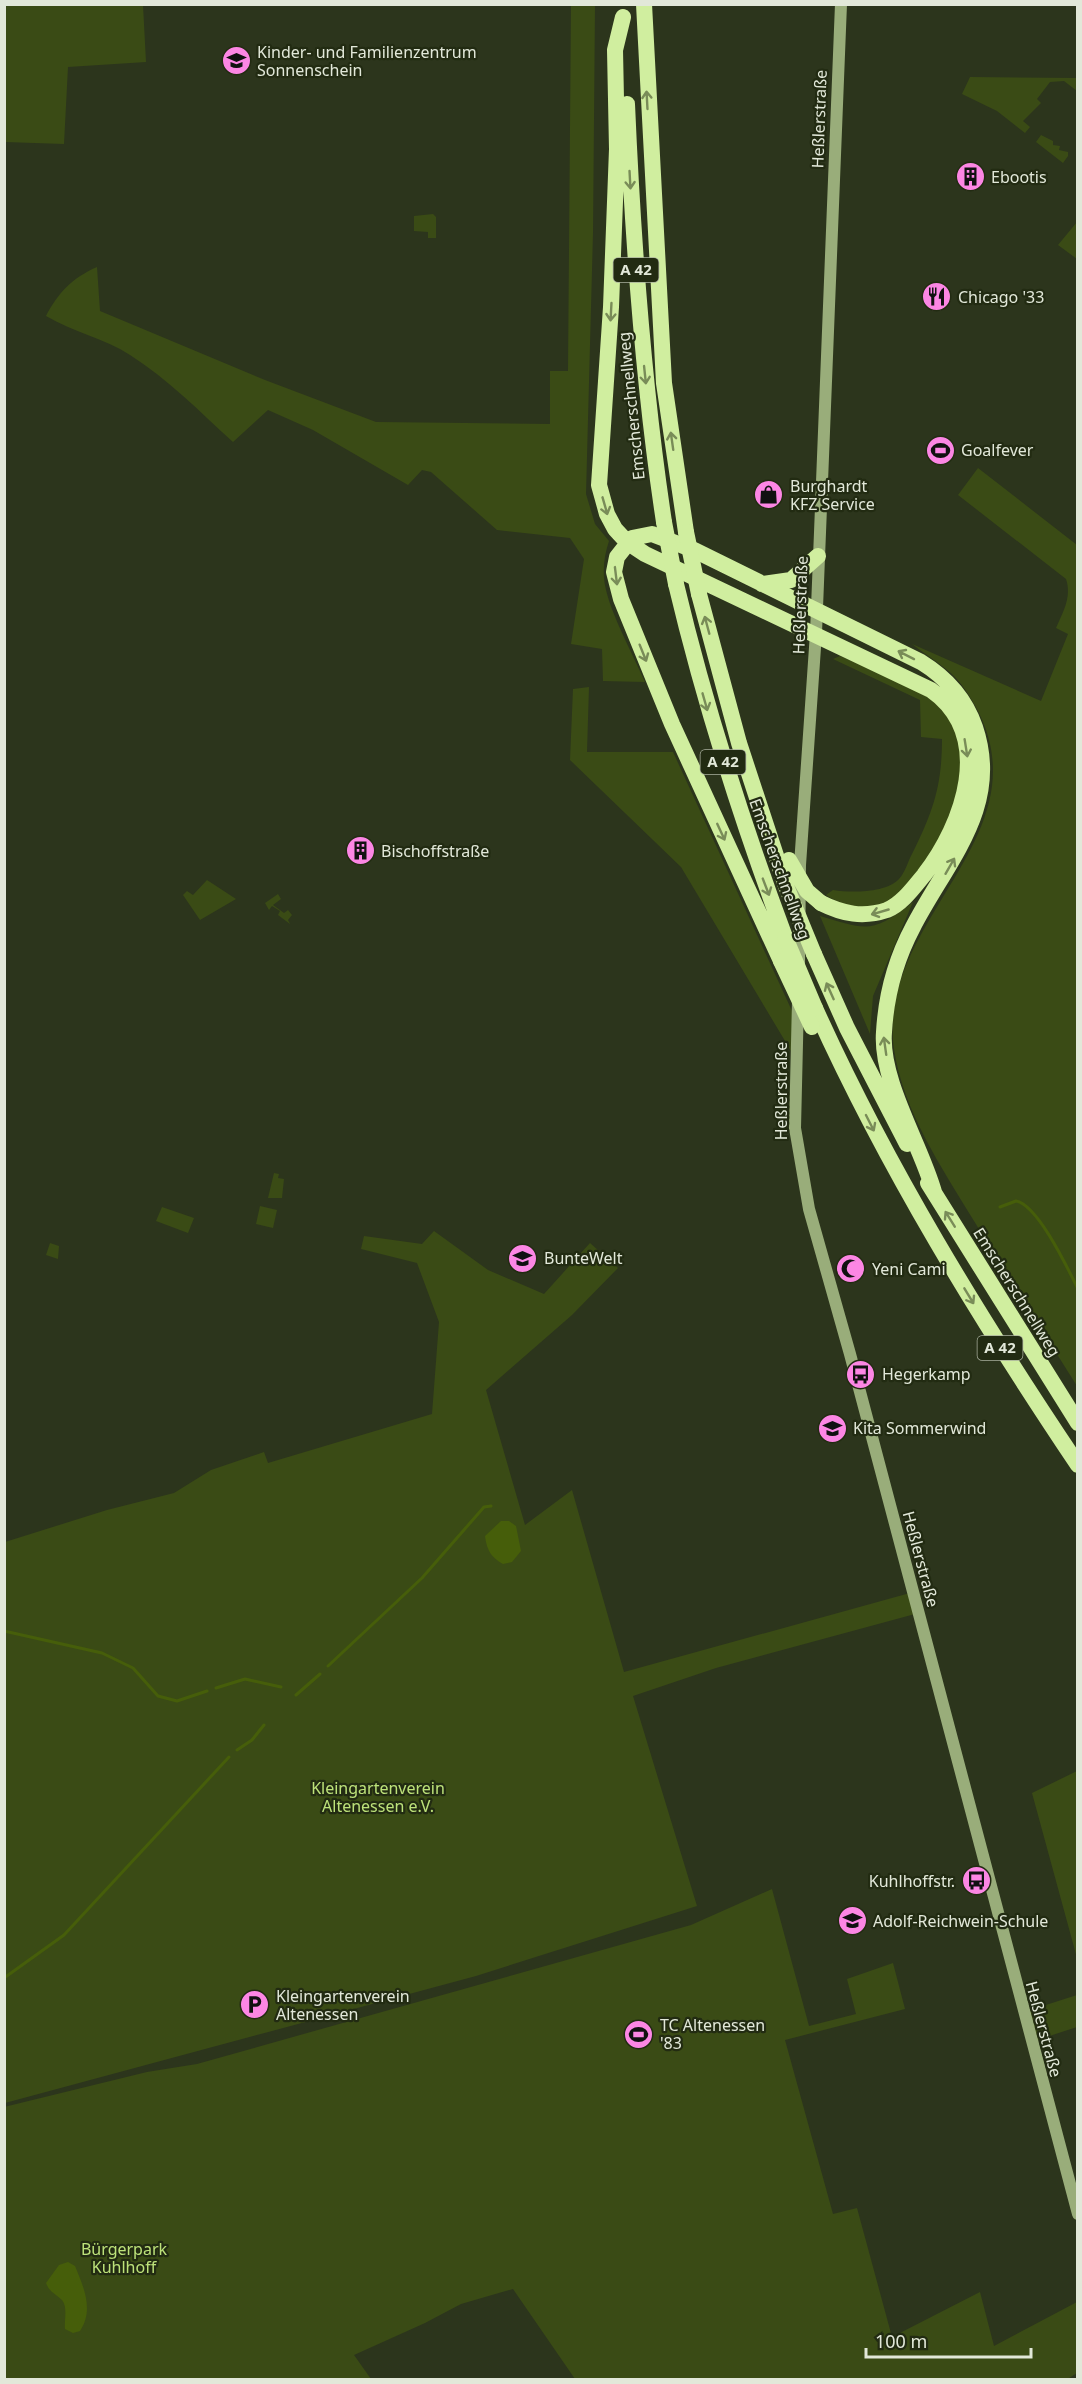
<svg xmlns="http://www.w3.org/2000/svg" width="1082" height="2384" font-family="'Noto Sans',sans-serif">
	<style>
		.green { fill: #3a4b15 }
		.water { fill: #465e0a }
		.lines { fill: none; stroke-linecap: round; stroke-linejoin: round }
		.stream { stroke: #465e0a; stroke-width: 3 }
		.secondary { stroke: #99ad7a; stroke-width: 12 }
		.highway { stroke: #d0ee9f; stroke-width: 16 }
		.highway-bridge { stroke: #d0ee9f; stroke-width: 16 }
		.oneway { stroke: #798c58 }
		.labels { text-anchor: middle; stroke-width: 4.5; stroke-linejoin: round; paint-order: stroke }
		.shield { fill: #222b12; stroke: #a8af9d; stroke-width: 1.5 }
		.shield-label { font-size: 15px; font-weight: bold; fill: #e2e8d9 }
		.poi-label { font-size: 16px; fill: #e2e8d9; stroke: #222b12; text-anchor: start }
		.street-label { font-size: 16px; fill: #e2e8d9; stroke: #222b12 }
		.park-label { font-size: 16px; fill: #bde27a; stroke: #222b12 }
	</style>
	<rect width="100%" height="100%" fill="#2c351c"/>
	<path class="green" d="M 5,4 L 143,5 L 146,62 L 68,67 L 64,144 L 5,142 Z
		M 571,5 L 595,5 L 593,233 L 586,494 L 595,524 L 609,541 C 605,553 603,565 604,578 C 606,606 633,654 645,682 L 603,681 L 602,649 L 571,644 L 584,559 L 570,538 L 497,530 L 431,472 L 422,470 L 408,485 L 313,430 L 268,410 L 233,442 C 200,412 168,379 130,355 C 104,338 73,332 46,316 C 58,293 72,278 97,267 L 100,311 L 265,380 L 376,422 L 550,424 L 550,371 L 568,371 Z
		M 970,77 L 1077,78 L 1077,91 L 1064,81 L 1050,82 L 1037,99 L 1041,103 L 1023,121 L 1030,127 L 1025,133 L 997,111 L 962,94 Z
		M 1041,135 L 1053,141 L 1053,145 L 1060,146 L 1059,150 L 1068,152 L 1068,156 L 1063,163 L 1036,142 Z
		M 433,214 L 436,217 L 436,238 L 428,238 L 428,232 L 414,231 L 414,216 Z
		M 1077,222 L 1077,259 L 1058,245 Z
		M 978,468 L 1077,545 L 1077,1386 C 1042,1331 1008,1276 974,1221 C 942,1168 903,1111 894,1049 C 874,913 1067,827 961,684 C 950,669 927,656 912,644 L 1041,701 L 1068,634 L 1056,628 C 1063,612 1072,597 1066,579 L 958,495 Z
		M 840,656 C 876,671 920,683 946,714 C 957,727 964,753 963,770 C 962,803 919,887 890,902 C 869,912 843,907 826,895 L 833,890 C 851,893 886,893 899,879 C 905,873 908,861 912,854 C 933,812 942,786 942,739 L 921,737 L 920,700 L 833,659 Z
		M 589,687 L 587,752 L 673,752 L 798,1024 L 797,1061 L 681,867 L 570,760 L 573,689 Z
		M 207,880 L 236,899 L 200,920 L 183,895 L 187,891 L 193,895 Z
		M 278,894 L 281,899 L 273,905 L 284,913 L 288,910 L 292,915 L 288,920 L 290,924 L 278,915 L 280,911 L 272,906 L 269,910 L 265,903 Z
		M 913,902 L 873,996 L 870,1034 L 820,916 C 867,930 872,934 913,902 Z
		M 274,1173 L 279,1174 L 278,1178 L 284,1179 L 282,1198 L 268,1198 Z
		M 260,1206 L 277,1210 L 273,1228 L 256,1224 Z
		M 162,1207 L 194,1218 L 188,1233 L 156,1221 Z
		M 434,1231 L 488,1270 L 544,1294 L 590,1243 L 618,1268 L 572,1315 L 486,1390 L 525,1525 L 572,1490 L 624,1672 L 910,1593 L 915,1614 L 716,1668 L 633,1696 L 697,1906 L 476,1976 L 5,2103 L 5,1542 L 107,1510 L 174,1493 L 211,1470 L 264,1452 L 268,1463 L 432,1414 L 439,1322 L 417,1263 L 361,1249 L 364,1236 L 422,1244 Z
		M 50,1243 L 59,1246 L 58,1259 L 46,1255 Z
		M 1077,1771 L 1077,1958 L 1032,1793 Z
		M 772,1889 L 809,2026 L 856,2014 L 847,1979 L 893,1963 L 905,2009 L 785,2040 L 833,2214 L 857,2208 L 892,2337 L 980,2292 L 994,2346 L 1077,2302 L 1077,2373 L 1066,2380 L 575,2379 L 513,2289 L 461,2304 L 425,2323 L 354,2355 L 371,2379 L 5,2379 L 4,2107 L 147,2072 L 197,2064 L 691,1925 Z
		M 1077,1995 L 1077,2027 L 1031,2042 L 1024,2012 Z"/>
	<path class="water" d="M 501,1521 L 509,1521 L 516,1526 L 521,1551 L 512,1562 L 503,1564 C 491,1557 487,1551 485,1536 Z
		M 68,2262 L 75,2266 C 84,2288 94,2310 80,2331 L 73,2333 L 65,2329 C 64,2321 68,2307 62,2300 C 55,2293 50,2293 46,2283 L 59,2265 Z"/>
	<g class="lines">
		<path class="stream" d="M 1000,1207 L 1016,1201 C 1038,1205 1068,1269 1078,1289
			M 4,1631 L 102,1653 L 133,1668 L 158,1696 L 177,1701 L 207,1691
			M 328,1666 L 422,1578 L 484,1507 L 491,1506
			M 216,1688 L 245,1679 L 281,1687
			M 296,1695 L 320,1674
			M 237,1750 L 252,1740 L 264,1725
			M 4,1978 L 64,1935 L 229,1757"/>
		<path class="secondary" d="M 799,965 L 800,865 L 816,633 L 841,4
			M 798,1001 L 795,1128 L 809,1209 L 850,1354 L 1078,2214"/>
		<path class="highway" d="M 644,4 L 664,383 L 686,532
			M 623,17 L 615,50 L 617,149 L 611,307 L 599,485 L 607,514 L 615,529 L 627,542 L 645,554 L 931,690 C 996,736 963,825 924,875 C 914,887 902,904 887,910 C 863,918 843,914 821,903
			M 627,104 C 633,244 643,384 664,522
			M 676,584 C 705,706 741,819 785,937
			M 762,584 L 791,580 L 818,556
			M 699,594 L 739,743 L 786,886
			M 814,954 L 847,1028 L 907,1144
			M 781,961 L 672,724 L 621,599 L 614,572 L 617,557 L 632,538 L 652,534 L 694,550 L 921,662 C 947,678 965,698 975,727 C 1002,807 947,861 913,927 C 896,959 886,997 884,1032 C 880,1081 921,1145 934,1192
			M 815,1008 C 887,1168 980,1319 1078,1465
			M 928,1183 L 1078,1423"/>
		<path class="highway-bridge" d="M 664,522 L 676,584
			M 686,532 L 699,594
			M 789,860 L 807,891 L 821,903
			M 786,886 L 814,954
			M 785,937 L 815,1008
			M 781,961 L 812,1027"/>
	</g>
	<defs><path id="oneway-shaft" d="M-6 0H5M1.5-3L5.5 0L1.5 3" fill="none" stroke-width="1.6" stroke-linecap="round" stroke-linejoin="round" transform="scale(1.5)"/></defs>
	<g class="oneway">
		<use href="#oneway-shaft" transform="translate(647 100) rotate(-93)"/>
		<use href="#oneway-shaft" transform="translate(630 180) rotate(87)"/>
		<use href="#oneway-shaft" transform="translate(611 312) rotate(93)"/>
		<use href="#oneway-shaft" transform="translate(645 375) rotate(84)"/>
		<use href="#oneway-shaft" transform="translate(672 441) rotate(-98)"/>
		<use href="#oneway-shaft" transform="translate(605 506) rotate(74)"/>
		<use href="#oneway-shaft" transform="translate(616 576) rotate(83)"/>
		<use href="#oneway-shaft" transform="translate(707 625) rotate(-105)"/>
		<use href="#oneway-shaft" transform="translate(643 653) rotate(68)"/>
		<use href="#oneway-shaft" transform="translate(906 655) rotate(-153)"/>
		<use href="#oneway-shaft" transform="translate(705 702) rotate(74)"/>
		<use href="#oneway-shaft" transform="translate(966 748) rotate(81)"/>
		<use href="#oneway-shaft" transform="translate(721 832) rotate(65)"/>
		<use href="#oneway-shaft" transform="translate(950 866) rotate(-60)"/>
		<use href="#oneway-shaft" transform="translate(766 887) rotate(69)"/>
		<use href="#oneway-shaft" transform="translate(880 912) rotate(164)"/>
		<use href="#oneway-shaft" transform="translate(830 991) rotate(-114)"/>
		<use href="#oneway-shaft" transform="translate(885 1046) rotate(-98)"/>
		<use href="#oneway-shaft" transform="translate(870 1123) rotate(63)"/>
		<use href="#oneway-shaft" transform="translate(950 1219) rotate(-122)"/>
		<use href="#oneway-shaft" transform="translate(969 1296) rotate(59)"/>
	</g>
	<defs>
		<symbol id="school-disc" viewBox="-11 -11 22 22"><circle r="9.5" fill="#fc86e4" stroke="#222b12"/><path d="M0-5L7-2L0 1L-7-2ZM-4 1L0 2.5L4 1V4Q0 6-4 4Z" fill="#111"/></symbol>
		<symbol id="building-disc" viewBox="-11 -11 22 22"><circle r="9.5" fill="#fc86e4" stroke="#222b12"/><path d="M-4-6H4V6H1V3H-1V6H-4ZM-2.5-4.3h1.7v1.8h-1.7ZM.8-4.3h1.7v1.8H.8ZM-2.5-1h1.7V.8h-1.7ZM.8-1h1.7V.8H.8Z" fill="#111"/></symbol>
		<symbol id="restaurant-disc" viewBox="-11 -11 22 22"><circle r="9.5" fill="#fc86e4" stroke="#222b12"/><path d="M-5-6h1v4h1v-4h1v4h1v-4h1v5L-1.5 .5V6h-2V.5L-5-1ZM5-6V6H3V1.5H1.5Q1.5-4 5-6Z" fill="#111"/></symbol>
		<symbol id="stadium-disc" viewBox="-11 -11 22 22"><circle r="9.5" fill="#fc86e4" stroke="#222b12"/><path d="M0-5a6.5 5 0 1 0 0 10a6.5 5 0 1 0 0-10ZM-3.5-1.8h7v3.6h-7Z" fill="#111"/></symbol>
		<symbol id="shop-disc" viewBox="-11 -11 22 22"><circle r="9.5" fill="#fc86e4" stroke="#222b12"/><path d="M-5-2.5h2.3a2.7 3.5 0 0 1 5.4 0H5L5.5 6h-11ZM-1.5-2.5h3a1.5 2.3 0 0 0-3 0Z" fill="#111"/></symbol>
		<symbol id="mosque-disc" viewBox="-11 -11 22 22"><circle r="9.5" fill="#fc86e4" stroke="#222b12"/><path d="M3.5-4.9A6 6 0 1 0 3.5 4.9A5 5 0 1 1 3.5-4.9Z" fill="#111"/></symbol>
		<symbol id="bus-disc" viewBox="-11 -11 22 22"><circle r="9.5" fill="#fc86e4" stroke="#222b12"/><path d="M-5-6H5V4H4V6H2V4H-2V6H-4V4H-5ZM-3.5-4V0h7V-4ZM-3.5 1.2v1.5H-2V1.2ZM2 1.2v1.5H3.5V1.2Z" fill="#111"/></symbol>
		<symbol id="parking-disc" viewBox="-11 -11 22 22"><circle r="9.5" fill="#fc86e4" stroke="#222b12"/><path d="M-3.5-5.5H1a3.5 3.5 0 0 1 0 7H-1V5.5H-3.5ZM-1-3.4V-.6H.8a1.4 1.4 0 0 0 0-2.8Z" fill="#111"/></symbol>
	</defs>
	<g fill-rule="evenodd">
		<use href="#school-disc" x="220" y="44" width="33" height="33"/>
		<use href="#building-disc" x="954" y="160" width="33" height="33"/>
		<use href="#restaurant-disc" x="920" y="280" width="33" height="33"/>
		<use href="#stadium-disc" x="924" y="434" width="33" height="33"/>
		<use href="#shop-disc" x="752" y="478" width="33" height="33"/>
		<use href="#building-disc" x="344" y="834" width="33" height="33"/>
		<use href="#school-disc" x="506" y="1242" width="33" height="33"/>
		<use href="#mosque-disc" x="834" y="1252" width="33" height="33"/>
		<use href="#bus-disc" x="844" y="1358" width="33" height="33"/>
		<use href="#school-disc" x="816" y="1412" width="33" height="33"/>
		<use href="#bus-disc" x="960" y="1864" width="33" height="33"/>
		<use href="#school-disc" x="836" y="1904" width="33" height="33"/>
		<use href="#parking-disc" x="238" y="1988" width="33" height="33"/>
		<use href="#stadium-disc" x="622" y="2018" width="33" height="33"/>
	</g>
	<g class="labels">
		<g class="shield">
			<rect x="613.5" y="258" width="45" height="24" rx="4.5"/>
			<rect x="700.5" y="750" width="45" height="24" rx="4.5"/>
			<rect x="977.5" y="1336" width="45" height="24" rx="4.5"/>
		</g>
		<g class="shield-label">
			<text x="636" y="275">A 42</text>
			<text x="723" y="767">A 42</text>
			<text x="1000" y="1353">A 42</text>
		</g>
		<g class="poi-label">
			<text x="257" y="58">Kinder- und Familienzentrum<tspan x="257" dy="18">Sonnenschein</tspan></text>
			<text x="991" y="183">Ebootis</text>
			<text x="958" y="303">Chicago '33</text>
			<text x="961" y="456">Goalfever</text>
			<text x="790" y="492">Burghardt<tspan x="790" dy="18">KFZ Service</tspan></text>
			<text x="381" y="857">Bischoffstraße</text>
			<text x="544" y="1264">BunteWelt</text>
			<text x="872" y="1275">Yeni Cami</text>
			<text x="882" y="1380">Hegerkamp</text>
			<text x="853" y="1434">Kita Sommerwind</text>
			<text x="955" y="1887" text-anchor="end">Kuhlhoffstr.</text>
			<text x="873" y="1927">Adolf-Reichwein-Schule</text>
			<text x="276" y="2002">Kleingartenverein<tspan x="276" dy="18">Altenessen</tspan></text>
			<text x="660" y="2031">TC Altenessen<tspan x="660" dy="18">'83</tspan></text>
		</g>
		<g class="street-label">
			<text transform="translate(819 119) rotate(-88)" y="6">Heßlerstraße</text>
			<text transform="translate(631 406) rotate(-96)" y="6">Emscherschnellweg</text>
			<text transform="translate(800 605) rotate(-88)" y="6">Heßlerstraße</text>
			<text transform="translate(780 869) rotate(70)" y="6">Emscherschnellweg</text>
			<text transform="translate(781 1091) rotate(-90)" y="6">Heßlerstraße</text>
			<text transform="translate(1017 1292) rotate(58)" y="6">Emscherschnellweg</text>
			<text transform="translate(921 1559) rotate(75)" y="6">Heßlerstraße</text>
			<text transform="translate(1044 2029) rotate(75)" y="6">Heßlerstraße</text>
		</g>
		<g class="park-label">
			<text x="378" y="1794">Kleingartenverein<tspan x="378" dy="18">Altenessen e.V.</tspan></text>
			<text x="124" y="2255">Bürgerpark<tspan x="124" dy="18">Kuhlhoff</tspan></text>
		</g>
	</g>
	<rect width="1082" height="2384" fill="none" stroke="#e2e8d9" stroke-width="12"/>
	<path d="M866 2348v9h165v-9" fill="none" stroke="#e2e8d9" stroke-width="3"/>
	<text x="875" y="2348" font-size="18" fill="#e2e8d9" stroke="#222b12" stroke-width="4.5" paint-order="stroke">100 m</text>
</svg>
